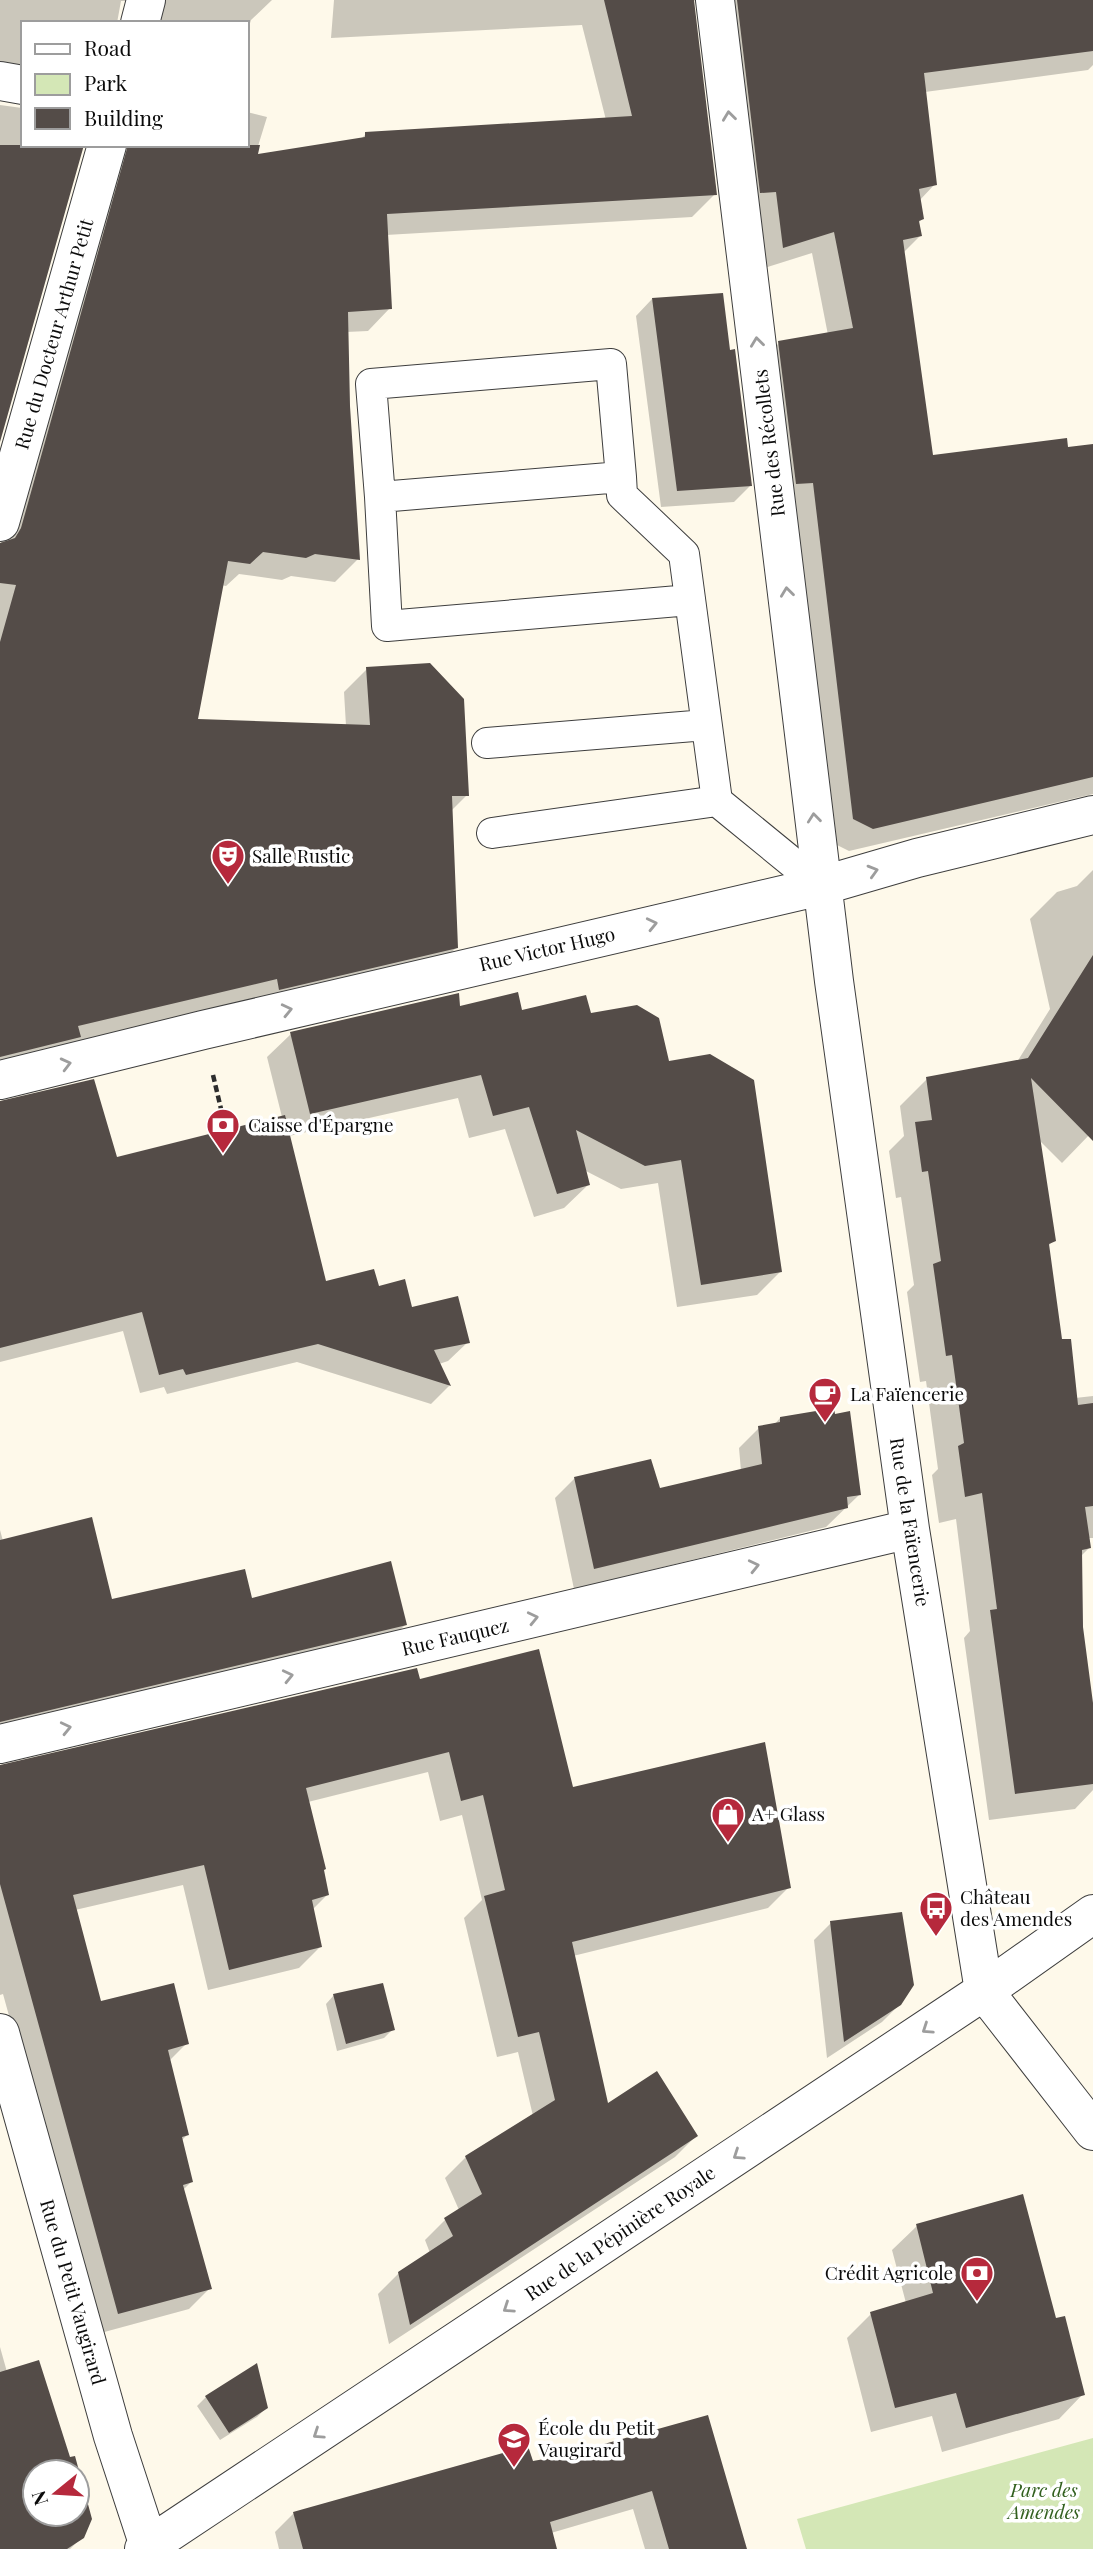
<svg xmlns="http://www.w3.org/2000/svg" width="1093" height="2549" font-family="'Playfair Display',serif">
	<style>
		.green { fill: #d4e7b6 }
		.shadow { fill: #0003; fill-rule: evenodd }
		.building { fill: #544c48; fill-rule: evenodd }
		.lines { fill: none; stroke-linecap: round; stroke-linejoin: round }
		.lane-casing { stroke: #3e3e3e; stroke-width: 32 }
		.street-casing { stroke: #3e3e3e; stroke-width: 40 }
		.path { stroke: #2d2d2d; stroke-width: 4.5; stroke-dasharray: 7 3.5; stroke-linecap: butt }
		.lane { stroke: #fff; stroke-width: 30 }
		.street { stroke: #fff; stroke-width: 38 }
		.oneway { stroke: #9d9d9d }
		.labels { text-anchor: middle; stroke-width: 7; stroke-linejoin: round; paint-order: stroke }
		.street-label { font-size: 19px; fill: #0b0b0b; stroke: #fff }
		.poi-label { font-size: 19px; fill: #0b0b0b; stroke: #fff; text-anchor: start }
		.park-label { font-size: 19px; font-style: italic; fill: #32601f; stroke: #fff }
	</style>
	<rect width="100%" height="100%" fill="#fef9ea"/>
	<path class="green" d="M 1093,2438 L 1093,2549 L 806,2549 L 797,2519 Z"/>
	<path class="shadow" d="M 0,0 L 272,0 L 251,20 L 247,33 L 247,23 L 145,23 L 128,1 L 121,1 L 117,23 L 23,23 L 23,145 L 0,435 L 0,105 L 22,108 L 21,100 L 0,85 Z
		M 334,0 L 1093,0 L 1093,65 L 1088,70 L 925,92 L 935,184 L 919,201 L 922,219 L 918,223 L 920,236 L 903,253 L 932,457 L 1093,446 L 1093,794 L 849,851 L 831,842 L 757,366 L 779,343 L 828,335 L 812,253 L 761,269 L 700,2 L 691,0 L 715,194 L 692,217 L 386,235 L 390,308 L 368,331 L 346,332 L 348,406 L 358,559 L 335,582 L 291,576 L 282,580 L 239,574 L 226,586 L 221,585 L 196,721 L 346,726 L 344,692 L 367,669 L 467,795 L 451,811 L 456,948 L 433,970 L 0,1073 L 0,545 L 89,236 L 125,145 L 247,145 L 247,112 L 267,117 L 255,156 L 360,140 L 366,134 L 606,120 L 582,25 L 331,38 Z
		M 652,299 L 750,486 L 734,502 L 661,507 L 636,316 Z
		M 1093,870 L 1093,1131 L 1062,1163 L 1039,1140 L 1054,1240 L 1048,1246 L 1061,1341 L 1075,1398 L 1093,1396 L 1093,1538 L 1088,1538 L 1089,1548 L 1080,1557 L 1081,1627 L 1093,1716 L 1093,1790 L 1075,1809 L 989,1820 L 964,1638 L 970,1631 L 956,1519 L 939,1523 L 932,1475 L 938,1469 L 926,1381 L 920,1382 L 907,1292 L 914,1285 L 901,1197 L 896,1198 L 889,1151 L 904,1136 L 900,1106 L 927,1079 L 1017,1062 L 1050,1009 L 1030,919 L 1057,892 L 1077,886 Z
		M 458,1008 L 589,1015 L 667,1063 L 780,1272 L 757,1295 L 677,1307 L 658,1183 L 621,1189 L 584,1170 L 588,1185 L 564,1208 L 534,1217 L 505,1129 L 469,1138 L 458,1098 L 289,1136 L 325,1283 L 378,1288 L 468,1342 L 448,1361 L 439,1364 L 449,1386 L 431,1404 L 297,1362 L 167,1394 L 164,1387 L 140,1393 L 123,1331 L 0,1362 L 0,1117 L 115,1159 L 282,1117 L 267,1057 L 291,1034 Z
		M 780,1418 L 859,1495 L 826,1527 L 574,1589 L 555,1498 L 575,1478 L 659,1490 L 741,1471 L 739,1448 L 759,1428 L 774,1425 Z
		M 0,1530 L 3,1541 L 111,1601 L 251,1600 L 405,1625 L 387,1643 L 0,1727 Z
		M 419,1681 L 571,1789 L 789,1887 L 768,1908 L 573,1956 L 607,2106 L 696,2136 L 675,2157 L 389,2344 L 378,2294 L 399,2273 L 430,2253 L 425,2240 L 446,2219 L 459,2210 L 445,2178 L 466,2157 L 533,2116 L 518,2052 L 497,2057 L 464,1918 L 482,1900 L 462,1815 L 440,1821 L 428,1772 L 308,1802 L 327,1895 L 313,1909 L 320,1947 L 299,1968 L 208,1990 L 183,1885 L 75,1910 L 100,2004 L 187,2043 L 169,2061 L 187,2135 L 181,2141 L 191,2182 L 183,2190 L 210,2288 L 189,2309 L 97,2334 L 3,1994 L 0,1995 L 0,1768 Z
		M 831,1923 L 900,2004 L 882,2022 L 827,2058 L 814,1940 Z
		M 334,1995 L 393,2029 L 384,2038 L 337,2051 L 326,2004 Z
		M 917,2226 L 1055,2320 L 1083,2394 L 1059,2419 L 942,2452 L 932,2416 L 871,2432 L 847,2338 L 871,2314 L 906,2303 L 892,2250 Z
		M 0,2347 L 7,2372 L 69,2460 L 74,2458 L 90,2519 L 82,2537 L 70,2549 L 0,2549 ZM 35,2472 L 77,2472 L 77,2514 L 35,2514 Z
		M 255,2365 L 266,2408 L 257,2417 L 220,2440 L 197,2406 L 206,2397 Z
		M 707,2417 L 745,2549 L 645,2549 L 633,2509 L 551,2533 L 556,2549 L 279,2549 L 275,2532 L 294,2513 L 562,2457 Z"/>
	<path class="building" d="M 604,0 L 694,0 L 717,195 L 387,214 L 392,309 L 348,312 L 350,406 L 360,560 L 315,554 L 306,558 L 263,552 L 250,564 L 228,561 L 198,719 L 370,725 L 366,667 L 430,663 L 464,699 L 469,796 L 452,796 L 458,948 L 279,990 L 277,979 L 78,1026 L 81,1037 L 0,1057 L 0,642 L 16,585 L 0,583 L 0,543 L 15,538 L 21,528 L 128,145 L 260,145 L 258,154 L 365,137 L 365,132 L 632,116 Z
		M 737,0 L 1093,0 L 1093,51 L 924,73 L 937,185 L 919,189 L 924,219 L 919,221 L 922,236 L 903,240 L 933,455 L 1067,438 L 1068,447 L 1093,444 L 1093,777 L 873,829 L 853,819 L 813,483 L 796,484 L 778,341 L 853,328 L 834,232 L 783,248 L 776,192 L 760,193 Z
		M 0,145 L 84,145 L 0,442 Z
		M 723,293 L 730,350 L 735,349 L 752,486 L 677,491 L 652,298 Z
		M 1093,955 L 1093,1141 L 1031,1078 L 1056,1241 L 1049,1244 L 1062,1339 L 1071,1339 L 1078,1405 L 1093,1403 L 1093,1506 L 1085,1507 L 1091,1548 L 1082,1550 L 1083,1627 L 1093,1703 L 1093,1784 L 1015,1794 L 990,1610 L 997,1609 L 982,1493 L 965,1497 L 958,1446 L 964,1443 L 952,1355 L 946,1356 L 933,1264 L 941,1261 L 928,1171 L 922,1172 L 915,1122 L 932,1120 L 926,1077 L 1028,1058 Z
		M 518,992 L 522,1010 L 586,995 L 591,1013 L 637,1005 L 659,1018 L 669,1061 L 710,1054 L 754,1080 L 782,1272 L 701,1285 L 681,1160 L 645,1166 L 576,1130 L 590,1185 L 557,1194 L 529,1107 L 493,1116 L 481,1075 L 310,1114 L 290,1032 L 459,993 L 460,1006 Z
		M 94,1079 L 117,1157 L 285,1115 L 326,1281 L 374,1269 L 379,1286 L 405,1279 L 412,1307 L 458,1296 L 470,1343 L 434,1350 L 451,1386 L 318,1344 L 186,1375 L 183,1369 L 159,1375 L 142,1312 L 0,1348 L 0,1101 Z
		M 834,1408 L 835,1414 L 850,1411 L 861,1495 L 847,1497 L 848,1508 L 594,1569 L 574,1477 L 651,1459 L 660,1488 L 762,1464 L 758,1426 L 780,1422 L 780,1417 Z
		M 92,1517 L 112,1599 L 245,1569 L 252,1598 L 391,1561 L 407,1625 L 0,1722 L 0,1540 Z
		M 539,1649 L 573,1787 L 765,1742 L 791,1888 L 572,1942 L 608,2103 L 657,2071 L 698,2136 L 410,2325 L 398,2272 L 453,2236 L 444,2218 L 482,2194 L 465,2156 L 555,2100 L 539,2032 L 518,2037 L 484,1896 L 505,1890 L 483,1795 L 461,1801 L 449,1752 L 306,1788 L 326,1869 L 324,1870 L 329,1895 L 312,1900 L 322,1947 L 229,1970 L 204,1865 L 73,1895 L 101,2001 L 174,1983 L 189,2044 L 168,2050 L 189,2135 L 182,2137 L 193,2182 L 183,2185 L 212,2289 L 118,2314 L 0,1884 L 0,1765 L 417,1668 L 420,1679 Z
		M 902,1912 L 914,1985 L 901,2005 L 844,2042 L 830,1921 Z
		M 383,1983 L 395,2030 L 346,2044 L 333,1994 Z
		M 1023,2194 L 1056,2318 L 1065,2316 L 1085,2395 L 966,2428 L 956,2393 L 895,2408 L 870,2312 L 933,2293 L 916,2224 Z
		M 39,2360 L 70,2457 L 75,2456 L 92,2519 L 84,2538 L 67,2549 L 0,2549 L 0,2372 ZM 35,2472 L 77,2472 L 77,2514 L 35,2514 Z
		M 257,2363 L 268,2408 L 229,2433 L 205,2396 Z
		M 708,2415 L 747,2549 L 669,2549 L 652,2491 L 550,2522 L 557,2549 L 303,2549 L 293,2512 L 528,2446 L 533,2461 L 561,2456 Z"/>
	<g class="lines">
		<defs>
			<path id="lane" d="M 621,477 L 380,497 L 371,384 L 611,364 L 621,477 L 622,495 L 684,554 L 717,801 L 821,886
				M 380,497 L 387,626 L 690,600
				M 487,743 L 706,725
				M 492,833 L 717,801"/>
			<path id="street" d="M 715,0 L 834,981 L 910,1529 L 984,1991 L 1093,2131
				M 140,23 L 146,0
				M 0,81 L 23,85
				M 0,522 L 107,145
				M 0,1080 L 203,1030 L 821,886 L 917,858 L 1093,815
				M 0,1744 L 910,1529
				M 0,2033 L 113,2436 L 150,2549
				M 144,2549 L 984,1991 L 1093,1914"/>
		</defs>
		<use href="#lane" class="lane-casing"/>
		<use href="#street" class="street-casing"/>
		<path class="path" d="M 213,1075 L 226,1130"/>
		<use href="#lane" class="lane"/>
		<use href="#street" class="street"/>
	</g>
	<defs><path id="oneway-chevron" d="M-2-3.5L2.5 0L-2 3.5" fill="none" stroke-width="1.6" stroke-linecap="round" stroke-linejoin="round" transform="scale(1.75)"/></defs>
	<g class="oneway">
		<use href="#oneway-chevron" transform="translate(729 116) rotate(-97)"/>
		<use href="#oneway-chevron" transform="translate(757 342) rotate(-97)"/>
		<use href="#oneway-chevron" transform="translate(787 592) rotate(-97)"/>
		<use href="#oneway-chevron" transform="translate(814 818) rotate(-96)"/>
		<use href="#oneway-chevron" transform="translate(873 871) rotate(-16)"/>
		<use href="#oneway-chevron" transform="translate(652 924) rotate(-13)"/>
		<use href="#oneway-chevron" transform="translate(287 1010) rotate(-13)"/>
		<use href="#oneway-chevron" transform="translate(66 1064) rotate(-14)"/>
		<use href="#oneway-chevron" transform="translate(754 1566) rotate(-13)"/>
		<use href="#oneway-chevron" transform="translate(533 1618) rotate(-13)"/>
		<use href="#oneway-chevron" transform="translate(288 1676) rotate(-13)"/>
		<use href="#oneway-chevron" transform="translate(66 1728) rotate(-13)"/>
		<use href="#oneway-chevron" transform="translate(927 2029) rotate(146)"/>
		<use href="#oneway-chevron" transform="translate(738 2155) rotate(146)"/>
		<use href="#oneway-chevron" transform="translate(508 2308) rotate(146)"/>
		<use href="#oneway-chevron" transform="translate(318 2434) rotate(146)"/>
	</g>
	<defs>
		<symbol id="theatre-pin" viewBox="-11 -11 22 30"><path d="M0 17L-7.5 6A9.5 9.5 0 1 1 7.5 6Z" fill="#b6293c" stroke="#fff"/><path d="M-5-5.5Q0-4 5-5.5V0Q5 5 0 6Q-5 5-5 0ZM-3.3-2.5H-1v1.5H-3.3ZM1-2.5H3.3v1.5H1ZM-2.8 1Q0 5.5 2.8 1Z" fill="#fff"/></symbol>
		<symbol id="bank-pin" viewBox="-11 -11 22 30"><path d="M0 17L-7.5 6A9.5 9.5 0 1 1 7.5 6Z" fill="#b6293c" stroke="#fff"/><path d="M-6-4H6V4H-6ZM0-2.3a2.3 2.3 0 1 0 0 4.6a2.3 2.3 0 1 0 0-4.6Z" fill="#fff"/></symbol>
		<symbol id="cafe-pin" viewBox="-11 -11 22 30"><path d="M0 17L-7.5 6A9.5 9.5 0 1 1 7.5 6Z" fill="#b6293c" stroke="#fff"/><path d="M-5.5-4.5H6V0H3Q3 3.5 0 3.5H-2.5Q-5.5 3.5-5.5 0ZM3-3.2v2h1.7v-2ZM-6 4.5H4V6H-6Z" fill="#fff"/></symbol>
		<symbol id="shop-pin" viewBox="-11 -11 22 30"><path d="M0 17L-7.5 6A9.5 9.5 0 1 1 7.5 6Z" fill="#b6293c" stroke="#fff"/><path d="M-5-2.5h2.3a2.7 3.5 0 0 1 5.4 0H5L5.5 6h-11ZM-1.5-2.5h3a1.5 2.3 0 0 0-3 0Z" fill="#fff"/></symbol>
		<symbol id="bus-pin" viewBox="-11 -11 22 30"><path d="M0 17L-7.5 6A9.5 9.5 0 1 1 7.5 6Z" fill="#b6293c" stroke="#fff"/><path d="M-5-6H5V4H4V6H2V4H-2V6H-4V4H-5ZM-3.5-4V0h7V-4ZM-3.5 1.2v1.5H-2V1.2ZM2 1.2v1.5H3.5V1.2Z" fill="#fff"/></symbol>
		<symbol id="school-pin" viewBox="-11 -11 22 30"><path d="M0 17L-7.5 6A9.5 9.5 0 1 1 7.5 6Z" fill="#b6293c" stroke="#fff"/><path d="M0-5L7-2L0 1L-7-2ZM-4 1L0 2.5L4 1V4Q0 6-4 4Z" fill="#fff"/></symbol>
	</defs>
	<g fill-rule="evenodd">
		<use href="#theatre-pin" x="209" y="837" width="38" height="52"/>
		<use href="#bank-pin" x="204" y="1106" width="38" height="52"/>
		<use href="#cafe-pin" x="806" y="1375" width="38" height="52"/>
		<use href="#shop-pin" x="709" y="1795" width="38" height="52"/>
		<use href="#bus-pin" x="917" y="1889" width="38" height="52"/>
		<use href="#bank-pin" x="958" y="2254" width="38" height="52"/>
		<use href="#school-pin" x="495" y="2420" width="38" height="52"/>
	</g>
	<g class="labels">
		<g class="street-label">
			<text transform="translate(54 334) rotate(-74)" y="7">Rue du Docteur Arthur Petit</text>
			<text transform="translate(769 443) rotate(-97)" y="7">Rue des Récollets</text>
			<text transform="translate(547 949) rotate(-13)" y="7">Rue Victor Hugo</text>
			<text transform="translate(910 1522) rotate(81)" y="7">Rue de la Faïencerie</text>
			<text transform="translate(455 1637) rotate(-13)" y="7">Rue Fauquez</text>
			<text transform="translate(620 2233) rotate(-34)" y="7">Rue de la Pépinière Royale</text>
			<text transform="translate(73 2292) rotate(74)" y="7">Rue du Petit Vaugirard</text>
		</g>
		<g class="poi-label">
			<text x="252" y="863">Salle Rustic</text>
			<text x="248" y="1132">Caisse d'Épargne</text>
			<text x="850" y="1401">La Faïencerie</text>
			<text x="752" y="1821">A+ Glass</text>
			<text x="960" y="1904">Château<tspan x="960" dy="22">des Amendes</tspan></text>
			<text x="953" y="2280" text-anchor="end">Crédit Agricole</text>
			<text x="538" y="2435">École du Petit<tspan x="538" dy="22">Vaugirard</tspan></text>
		</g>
		<g class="park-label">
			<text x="1044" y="2497">Parc des<tspan x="1044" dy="22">Amendes</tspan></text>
		</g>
	</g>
	<rect x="21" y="21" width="228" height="126" fill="#ffffff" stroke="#9d9d9d" stroke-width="2"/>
	<rect x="35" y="44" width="35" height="10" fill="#ffffff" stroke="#9d9d9d" stroke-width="2"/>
	<text x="84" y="56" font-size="21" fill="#0b0b0b">Road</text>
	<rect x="35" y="74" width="35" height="21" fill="#d4e7b6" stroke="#9d9d9d" stroke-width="2"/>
	<text x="84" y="91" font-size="21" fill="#0b0b0b">Park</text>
	<rect x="35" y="108" width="35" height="21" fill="#544c48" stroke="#9d9d9d" stroke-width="2"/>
	<text x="84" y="126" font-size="21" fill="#0b0b0b">Building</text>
	<g transform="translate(56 2493) rotate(252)"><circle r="33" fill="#ffffff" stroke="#9d9d9d" stroke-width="2"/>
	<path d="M0-5L12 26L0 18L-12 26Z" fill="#b6293c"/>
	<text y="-10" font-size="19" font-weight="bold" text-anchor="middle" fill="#0b0b0b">N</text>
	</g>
</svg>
